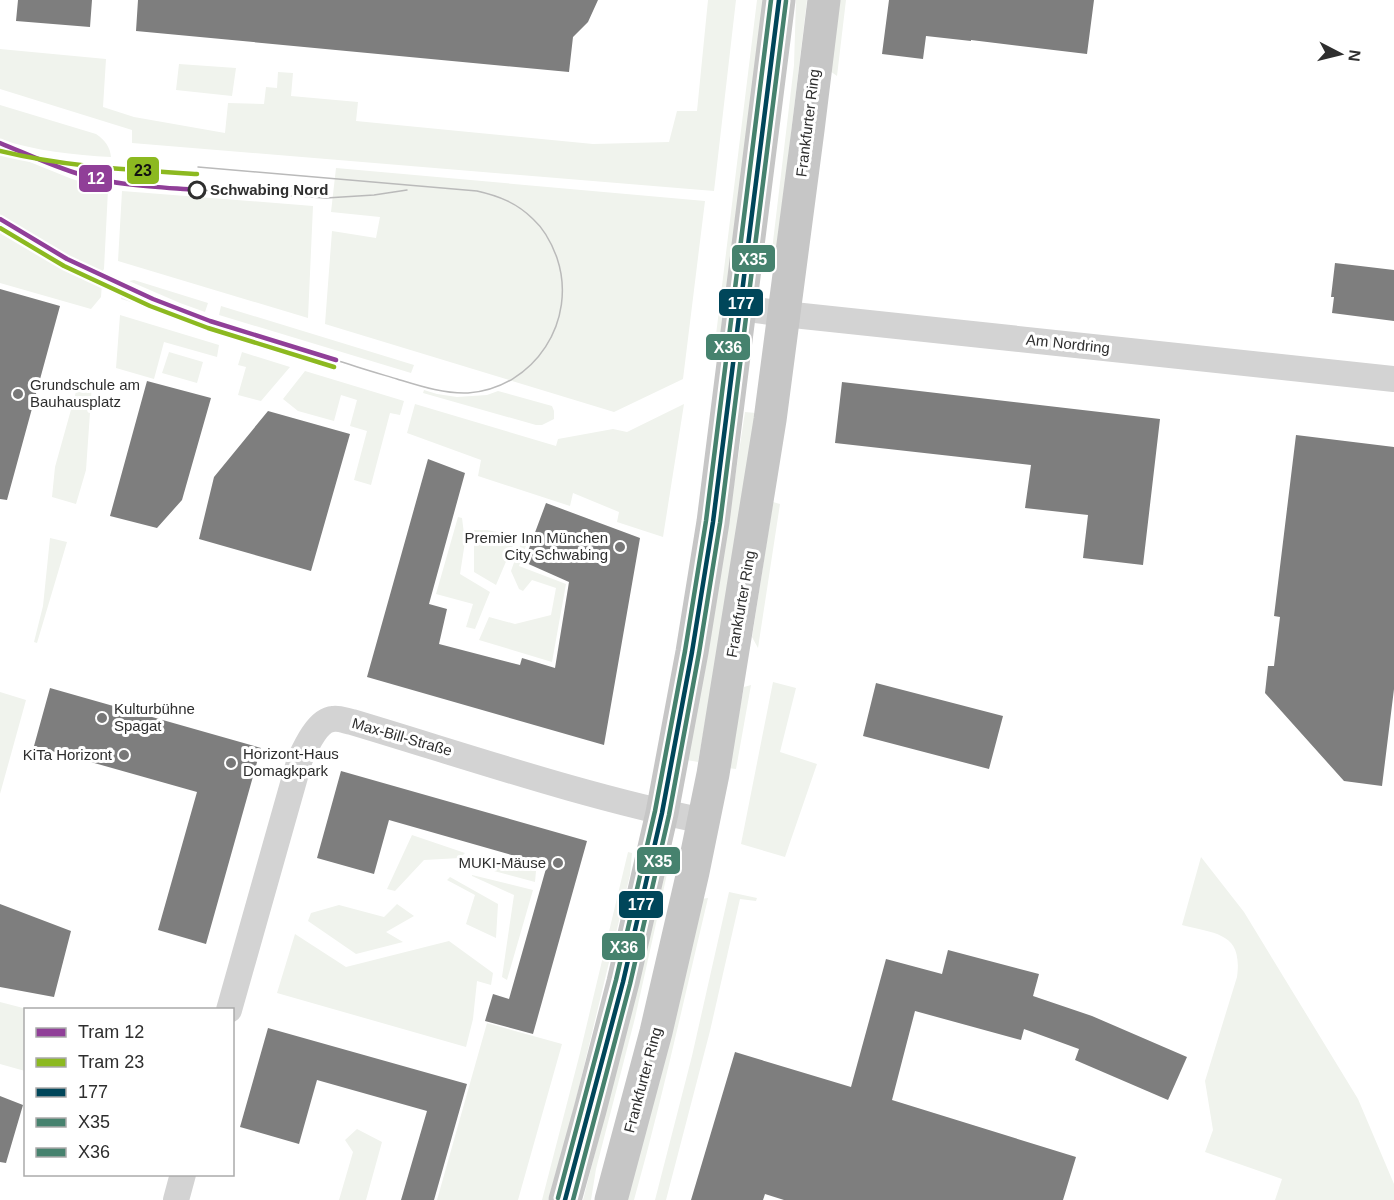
<svg xmlns="http://www.w3.org/2000/svg" width="1394" height="1200" font-family="Arial,sans-serif">
	<style>
		.green { fill: #f0f3ed }
		.building { fill: #7e7e7e }
		.lines { fill: none; stroke-linecap: round; stroke-linejoin: round }
		.street { stroke: #d3d3d3; stroke-width: 26 }
		.primary { stroke: #c6c6c6; stroke-width: 33 }
		.tram { stroke: #bababa; stroke-width: 1.5 }
		.bus-1-casing { stroke: #fff; stroke-width: 9 }
		.bus-2-casing { stroke: #fff; stroke-width: 9 }
		.bus-3-casing { stroke: #fff; stroke-width: 9 }
		.bus-1 { stroke: #00465a; stroke-width: 4.5 }
		.bus-2 { stroke: #46826e; stroke-width: 4.5 }
		.bus-3 { stroke: #46826e; stroke-width: 4.5 }
		.tram-1-casing { stroke: #fff; stroke-width: 9 }
		.tram-2-casing { stroke: #fff; stroke-width: 9 }
		.tram-1 { stroke: #903f98; stroke-width: 4.5 }
		.tram-2 { stroke: #8cb920; stroke-width: 4.5 }
		.stop-dot { fill: #fff; stroke: #2e2e2e; stroke-width: 3 }
		.poi-dot { fill: #777; stroke: #fff; stroke-width: 2 }
		.labels { text-anchor: middle; stroke-width: 6; stroke-linejoin: round; paint-order: stroke }
		.street-label { font-size: 15px; fill: #2e2e2e; stroke: #fff }
		.stop-label { font-size: 15px; font-weight: bold; fill: #2e2e2e; stroke: #fff; text-anchor: start }
		.poi-label { font-size: 15px; fill: #2e2e2e; stroke: #fff; text-anchor: start }
		.line-badge { stroke: #fff; stroke-width: 2 }
		.badge-label { font-size: 16px; text-anchor: middle; font-weight: bold; fill: #fff }
		.pale-badge-label { font-size: 16px; text-anchor: middle; font-weight: bold; fill: #111 }
	</style>
	<rect width="100%" height="100%" fill="#fff"/>
	<path class="green" d="M 708,0 L 736,0 L 714,191 L 132,143 L 132,130 L 0,89 L 0,49 L 106,59 L 103,107 L 134,117 L 225,133 L 228,103 L 264,104 L 266,87 L 277,88 L 278,72 L 293,73 L 291,96 L 358,102 L 356,121 L 593,144 L 669,142 L 677,111 L 697,111 Z
		M 757,0 L 764,0 L 722,337 L 715,343 Z
		M 796,0 L 807,0 L 775,267 L 772,270 L 770,267 L 794,65 Z
		M 839,0 L 846,0 L 837,76 L 830,71 Z
		M 179,64 L 236,68 L 232,96 L 176,90 Z
		M 0,105 L 96,134 C 105,140 110,147 111,157 C 74,155 35,151 0,139 Z
		M 0,150 L 72,179 L 108,190 L 104,269 L 97,280 L 102,283 L 101,297 L 91,309 L 0,283 Z
		M 336,168 L 705,201 L 683,379 L 614,412 L 325,324 L 332,231 L 376,238 L 380,217 L 331,212 Z
		M 122,191 L 313,206 L 308,318 L 118,261 Z
		M 134,280 L 208,303 L 205,312 L 180,303 L 129,281 Z
		M 121,289 L 201,323 L 121,299 Z
		M 221,306 L 414,365 L 411,373 L 219,315 Z
		M 120,315 L 219,345 L 217,357 L 164,342 L 154,379 L 116,368 Z
		M 169,352 L 203,362 L 197,383 L 162,373 Z
		M 242,352 L 290,367 L 261,401 L 238,395 L 246,367 L 238,365 Z
		M 305,371 L 404,401 L 400,415 L 390,413 L 371,485 L 354,480 L 367,431 L 350,426 L 357,400 L 341,395 L 334,421 L 298,411 L 283,399 Z
		M 79,381 L 92,384 L 86,470 L 76,504 L 52,497 L 55,467 Z
		M 424,390 L 437,394 L 457,397 L 487,395 L 498,391 L 552,406 L 554,411 L 554,419 L 542,425 L 536,425 L 423,393 Z
		M 415,404 L 556,446 L 558,439 L 613,429 L 627,432 L 684,404 L 663,537 L 617,522 L 619,512 L 573,493 L 570,506 L 478,476 L 481,460 L 407,433 Z
		M 745,412 L 756,413 L 730,583 L 698,762 L 687,760 L 720,577 Z
		M 773,502 L 780,504 L 758,648 L 752,637 Z
		M 458,517 L 462,518 L 465,542 L 460,574 L 490,592 L 475,629 L 466,627 L 473,604 L 436,594 Z
		M 474,530 L 487,530 L 517,536 L 496,585 L 474,572 Z
		M 524,534 L 529,537 L 519,566 L 566,584 L 552,662 L 479,640 L 489,617 L 515,624 L 551,615 L 556,588 L 532,580 L 523,591 L 519,589 L 511,571 Z
		M 50,538 L 67,542 L 37,643 L 34,642 L 43,606 Z
		M 773,682 L 796,688 L 780,752 L 817,764 L 785,857 L 741,844 Z
		M 751,685 L 736,769 L 728,768 L 744,687 Z
		M 0,692 L 26,700 L 0,794 Z
		M 412,835 L 465,853 L 460,858 L 424,860 L 395,891 L 387,889 Z
		M 668,846 L 673,847 L 635,1018 L 596,1169 L 591,1200 L 583,1200 L 630,1016 Z
		M 628,852 L 632,853 L 630,875 L 572,1116 L 548,1200 L 542,1200 L 580,1053 Z
		M 478,856 L 536,871 L 535,882 L 475,866 Z
		M 1201,857 L 1244,912 L 1358,1099 L 1394,1184 L 1394,1200 L 1275,1200 L 1282,1179 L 1205,1152 L 1213,1130 L 1205,1081 L 1237,977 C 1243,933 1217,934 1182,925 Z
		M 472,875 L 533,890 L 507,980 L 502,977 L 514,895 L 472,876 Z
		M 450,877 L 498,904 L 496,938 L 466,924 L 475,895 L 447,880 Z
		M 729,892 L 757,898 L 756,901 L 740,899 L 710,1031 L 666,1200 L 655,1200 L 692,1056 Z
		M 708,898 C 684,999 662,1100 634,1200 L 626,1200 L 701,899 Z
		M 397,904 L 414,916 L 386,932 L 403,942 L 356,954 L 308,921 L 311,913 L 339,905 L 384,917 Z
		M 295,934 L 346,967 L 449,941 L 493,973 L 491,985 L 477,981 L 473,1019 L 466,1047 L 277,993 Z
		M 0,1002 L 27,1009 L 26,1010 L 25,1071 L 0,1064 Z
		M 487,1023 L 562,1044 L 518,1200 L 437,1200 Z
		M 357,1129 L 382,1142 L 366,1200 L 339,1200 L 353,1152 L 345,1140 Z"/>
	<path class="building" d="M 18,0 L 92,0 L 90,27 L 16,21 Z
		M 138,0 L 598,0 L 588,22 L 573,37 L 569,72 L 136,31 Z
		M 889,0 L 1094,0 L 1087,54 L 971,40 L 971,41 L 926,36 L 923,59 L 882,54 Z
		M 1335,263 L 1394,270 L 1394,321 L 1332,313 L 1334,297 L 1331,297 Z
		M 0,289 L 60,306 L 7,500 L 0,499 Z
		M 147,381 L 211,398 L 182,500 L 157,528 L 110,516 Z
		M 842,382 L 1160,419 L 1143,565 L 1083,558 L 1088,515 L 1025,508 L 1031,465 L 835,443 Z
		M 268,411 L 350,434 L 311,571 L 199,539 L 214,477 Z
		M 1296,435 L 1394,447 L 1394,689 L 1382,786 L 1344,781 L 1265,693 L 1268,666 L 1274,666 L 1280,617 L 1274,616 Z
		M 428,459 L 465,473 L 429,604 L 447,609 L 439,644 L 520,665 L 522,658 L 555,668 L 569,582 L 524,562 L 546,503 L 640,538 L 604,745 L 367,677 Z
		M 876,683 L 1003,716 L 989,769 L 863,736 Z
		M 50,688 L 261,748 L 206,944 L 158,930 L 197,792 L 34,746 Z
		M 341,771 L 587,841 L 533,1034 L 485,1021 L 493,994 L 509,999 L 547,865 L 389,820 L 374,874 L 317,858 Z
		M 0,904 L 71,931 L 54,997 L 0,987 Z
		M 948,950 L 1039,974 L 1033,996 L 1092,1016 L 1187,1057 L 1168,1100 L 1075,1060 L 1079,1049 L 1024,1029 L 1021,1040 L 915,1011 L 892,1100 L 1076,1157 L 1063,1200 L 784,1200 L 765,1194 L 763,1200 L 691,1200 L 735,1052 L 851,1087 L 886,959 L 942,974 Z
		M 268,1028 L 467,1084 L 434,1200 L 401,1200 L 427,1111 L 317,1080 L 299,1144 L 240,1127 Z
		M 0,1096 L 23,1105 L 6,1163 L 0,1162 Z"/>
	<g class="lines">
		<path class="street" d="M 741,308 L 784,314 L 1394,379
			M 229,1010 L 300,759 C 306,746 318,720 333,719 C 339,718 346,721 352,722 C 469,757 585,797 704,821
			M 176,1200 L 183,1174"/>
		<path class="primary" d="M 565,1200 L 590,1110 L 623,982 L 662,813 L 692,652 L 713,522 L 779,0
			M 611,1200 L 656,1032 L 693,872 L 713,774 L 770,420 L 808,130 L 824,0"/>
		<path class="tram" d="M 198,167 L 477,191 C 499,196 517,203 533,219 C 544,229 552,244 557,258 C 578,320 535,388 468,393 C 444,394 420,386 397,379 C 377,373 356,367 336,360
			M 197,190 L 326,198 L 374,195 L 407,190"/>
		<defs>
			<path id="bus-1" d="M 565,1200 L 623,982 L 662,813 L 692,652 L 713,522 L 779,0"/>
			<path id="bus-2" d="M 573,1200 L 630,984 L 669,815 L 699,653 L 720,523 L 786,1"/>
			<path id="bus-3" d="M 558,1198 L 616,980 L 655,811 L 685,651 L 706,521 L 771,0"/>
		</defs>
		<use href="#bus-1" class="bus-1-casing"/>
		<use href="#bus-2" class="bus-2-casing"/>
		<use href="#bus-3" class="bus-3-casing"/>
		<use href="#bus-1" class="bus-1"/>
		<use href="#bus-2" class="bus-2"/>
		<use href="#bus-3" class="bus-3"/>
		<defs>
			<path id="tram-1" d="M 0,143 C 27,154 54,167 82,175 C 119,186 159,187 197,190
				M 0,219 L 67,259 L 153,299 L 210,321 L 336,360"/>
			<path id="tram-2" d="M 0,151 C 65,167 131,170 197,174
				M 0,228 L 64,266 L 150,306 L 208,328 L 334,367"/>
		</defs>
		<use href="#tram-1" class="tram-1-casing"/>
		<use href="#tram-2" class="tram-2-casing"/>
		<use href="#tram-1" class="tram-1"/>
		<use href="#tram-2" class="tram-2"/>
	</g>
	<circle class="stop-dot" cx="197" cy="190" r="8"/>
	<g class="poi-dot">
		<circle cx="18" cy="394" r="6"/>
		<circle cx="620" cy="547" r="6"/>
		<circle cx="102" cy="718" r="6"/>
		<circle cx="124" cy="755" r="6"/>
		<circle cx="231" cy="763" r="6"/>
		<circle cx="558" cy="863" r="6"/>
	</g>
	<g class="labels">
		<g class="street-label">
			<text transform="translate(808 123) rotate(-83)" y="5">Frankfurter Ring</text>
			<text transform="translate(1068 344) rotate(6)" y="5">Am Nordring</text>
			<text transform="translate(741 604) rotate(-80)" y="5">Frankfurter Ring</text>
			<text transform="translate(402 737) rotate(16)" y="5">Max-Bill-Straße</text>
			<text transform="translate(643 1080) rotate(-75)" y="5">Frankfurter Ring</text>
		</g>
		<g class="stop-label">
			<text x="210" y="195">Schwabing Nord</text>
		</g>
		<g class="poi-label">
			<text x="30" y="390">Grundschule am<tspan x="30" dy="17">Bauhausplatz</tspan></text>
			<text x="608" y="543" text-anchor="end">Premier Inn München<tspan x="608" dy="17">City Schwabing</tspan></text>
			<text x="114" y="714">Kulturbühne<tspan x="114" dy="17">Spagat</tspan></text>
			<text x="243" y="759">Horizont-Haus<tspan x="243" dy="17">Domagkpark</tspan></text>
			<text x="112" y="760" text-anchor="end">KiTa Horizont</text>
			<text x="546" y="868" text-anchor="end">MUKI-Mäuse</text>
		</g>
	</g>
	<g class="line-badge">
		<rect x="126" y="156" width="34" height="29" rx="6" fill="#8cb920"/>
		<rect x="78" y="164" width="35" height="29" rx="6" fill="#903f98"/>
		<rect x="731" y="244" width="45" height="29" rx="6" fill="#46826e"/>
		<rect x="718" y="288" width="46" height="29" rx="6" fill="#00465a"/>
		<rect x="705" y="333" width="46" height="28" rx="6" fill="#46826e"/>
		<rect x="636" y="846" width="45" height="29" rx="6" fill="#46826e"/>
		<rect x="618" y="890" width="46" height="29" rx="6" fill="#00465a"/>
		<rect x="601" y="932" width="45" height="29" rx="6" fill="#46826e"/>
	</g>
	<g class="badge-label">
		<text x="96" y="184">12</text>
		<text x="753" y="265">X35</text>
		<text x="741" y="309">177</text>
		<text x="728" y="353">X36</text>
		<text x="658" y="867">X35</text>
		<text x="641" y="910">177</text>
		<text x="624" y="953">X36</text>
	</g>
	<g class="pale-badge-label">
		<text x="143" y="176">23</text>
	</g>
	<rect x="24" y="1008" width="210" height="168" fill="#ffffff" stroke="#ababab" stroke-width="1.5"/>
	<rect x="36" y="1028" width="30" height="9" fill="#903f98" stroke="#ababab" stroke-width="1.5"/>
	<text x="78" y="1038" font-size="18" fill="#2e2e2e">Tram 12</text>
	<rect x="36" y="1058" width="30" height="9" fill="#8cb920" stroke="#ababab" stroke-width="1.5"/>
	<text x="78" y="1068" font-size="18" fill="#2e2e2e">Tram 23</text>
	<rect x="36" y="1088" width="30" height="9" fill="#00465a" stroke="#ababab" stroke-width="1.5"/>
	<text x="78" y="1098" font-size="18" fill="#2e2e2e">177</text>
	<rect x="36" y="1118" width="30" height="9" fill="#46826e" stroke="#ababab" stroke-width="1.5"/>
	<text x="78" y="1128" font-size="18" fill="#2e2e2e">X35</text>
	<rect x="36" y="1148" width="30" height="9" fill="#46826e" stroke="#ababab" stroke-width="1.5"/>
	<text x="78" y="1158" font-size="18" fill="#2e2e2e">X36</text>
	<g transform="translate(1340 54) rotate(97)" stroke="#ffffff" stroke-width="4.5" paint-order="stroke">
	<path d="M0-4.5L10 22L0 15L-10 22Z" fill="#2e2e2e"/>
	<text y="-9" font-size="16" font-weight="bold" text-anchor="middle" fill="#2e2e2e">N</text>
	</g>
</svg>
